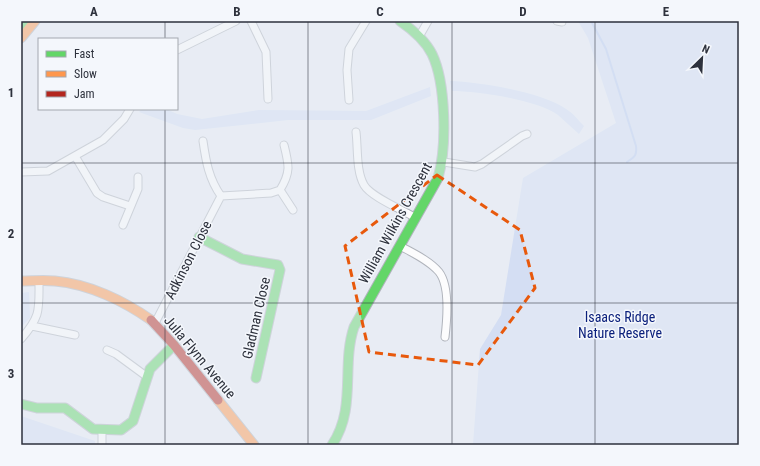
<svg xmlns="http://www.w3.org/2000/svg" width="760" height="466" font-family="'Roboto Condensed',sans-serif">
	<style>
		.green { fill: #d4def3 }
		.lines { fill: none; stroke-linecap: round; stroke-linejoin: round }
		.stream { stroke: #bbccf1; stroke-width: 2 }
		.street-casing { stroke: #b0b4bc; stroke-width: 9 }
		.fast-casing { stroke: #b0b4bc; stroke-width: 11 }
		.slow-casing { stroke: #b0b4bc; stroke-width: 11 }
		.jam-casing { stroke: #b0b4bc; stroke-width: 11 }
		.street { stroke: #fcfcfd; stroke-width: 7 }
		.fast { stroke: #63d668; stroke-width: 9 }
		.slow { stroke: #ff974d; stroke-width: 9 }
		.jam { stroke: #b3261e; stroke-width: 9 }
		.marked { fill: none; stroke: #e8590c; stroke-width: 3; stroke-dasharray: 8 5; stroke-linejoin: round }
		.grid { fill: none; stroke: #2d313c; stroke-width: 1; stroke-opacity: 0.55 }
		.labels { text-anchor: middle; stroke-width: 3; stroke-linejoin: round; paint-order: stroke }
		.street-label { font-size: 14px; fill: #2d313c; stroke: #f4f7fc }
		.park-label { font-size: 14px; fill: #0b207c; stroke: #f4f7fc }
		.neatline { fill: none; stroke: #2d313c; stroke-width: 1.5 }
		.grid-label { font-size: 13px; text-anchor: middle; font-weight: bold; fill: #2d313c }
	</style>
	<rect width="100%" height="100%" fill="#e8ecf4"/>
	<path class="green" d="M 578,21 L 739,21 L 739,445 L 473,445 L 480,349 L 501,315 L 523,178 L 616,123 L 588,38 Z
		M 450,81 C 480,82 542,92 566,109 C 573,113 578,120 584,126 L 579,134 C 572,128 565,121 558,115 C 538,100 478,91 452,91 Z
		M 430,87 L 431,96 L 371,120 L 288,120 L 195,130 L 183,128 L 139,112 L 142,109 L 166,109 L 177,114 L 202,119 L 259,110 L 366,111 Z
		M 29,292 L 30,318 L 21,327 L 21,293 Z
		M 21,416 L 95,441 L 95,445 L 21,445 Z"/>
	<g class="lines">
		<path class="stream" d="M 591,21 L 606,49 L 636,146 C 637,155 635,157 627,162"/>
		<defs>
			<path id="street" d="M 251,21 L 266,52 L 268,99
				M 557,21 L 562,22
				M 420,35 L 428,21
				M 177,50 L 236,21
				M 349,100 L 347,70 L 349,49 L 366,21
				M 356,132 C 358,148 356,171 364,185 C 371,197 403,210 416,218
				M 203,141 C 206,162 209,179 221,196 L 271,193 L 280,190 C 291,172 289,165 284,145
				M 75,156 L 97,193 L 103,197 L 130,206
				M 444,162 L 475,167 L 482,164 L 522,136 L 527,134
				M 21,172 L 48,171 L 103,140 L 124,119 L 130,109
				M 280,190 L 293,210
				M 123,225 L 138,189 L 138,177
				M 400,246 C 413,253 430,261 439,272 C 450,286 447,320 445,337
				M 155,323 L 221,196
				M 32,326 L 75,335
				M 21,339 C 41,316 39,310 39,281
				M 107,350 L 116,354 L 146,376
				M 102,445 L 102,430"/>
			<path id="fast" d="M 21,29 L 25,21
				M 199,237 L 242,259 L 278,265 L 280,270 L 256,378
				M 21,404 L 37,408 L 65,408 L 93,429 L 121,430 L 133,421 L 150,369 L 174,345
				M 332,445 C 357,408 341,366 354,327 L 438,178 C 447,147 446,83 432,54 C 425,40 413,30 400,21"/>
			<path id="slow" d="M 21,38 L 35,21
				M 21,281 C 32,281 44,280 55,281 C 89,284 124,301 151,320
				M 218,400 L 254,445"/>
			<path id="jam" d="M 151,320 L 174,345 L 218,400"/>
		</defs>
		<use href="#street" class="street-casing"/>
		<use href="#fast" class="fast-casing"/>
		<use href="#slow" class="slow-casing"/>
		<use href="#jam" class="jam-casing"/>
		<use href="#street" class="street"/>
		<use href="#fast" class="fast"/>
		<use href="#slow" class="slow"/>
		<use href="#jam" class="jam"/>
	</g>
	<path d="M0 0H760V466H0ZM 437,175 L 520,230 L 535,288 L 478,365 L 369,352 L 345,246 Z" fill="#e8ecf4" fill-opacity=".55" fill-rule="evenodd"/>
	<path class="marked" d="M 437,175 L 520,230 L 535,288 L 478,365 L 369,352 L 345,246 Z"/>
	<path class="grid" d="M 165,21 L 165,39M 308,21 L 308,445M 452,21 L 452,445M 595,21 L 595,445M 165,109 L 165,445M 21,163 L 739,163M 21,303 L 739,303"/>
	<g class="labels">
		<g class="street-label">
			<text transform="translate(395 223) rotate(-61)" y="5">William Wilkins Crescent</text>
			<text transform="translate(188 260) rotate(-63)" y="5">Adkinson Close</text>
			<text transform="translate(256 318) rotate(-77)" y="5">Gladman Close</text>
			<text transform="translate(200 357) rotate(50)" y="5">Julia Flynn Avenue</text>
		</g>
		<g class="park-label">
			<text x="620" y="322">Isaacs Ridge<tspan x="620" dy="16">Nature Reserve</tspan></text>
		</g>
	</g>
	<rect width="760" height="466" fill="none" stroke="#f4f7fc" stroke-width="44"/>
	<rect x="38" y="38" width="140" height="72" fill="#f4f7fc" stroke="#a4a8af"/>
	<rect x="46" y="51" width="20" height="6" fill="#63d668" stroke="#a4a8af"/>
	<text x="74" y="58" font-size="12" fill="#2d313c">Fast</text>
	<rect x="46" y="71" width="20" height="6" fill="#ff974d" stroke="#a4a8af"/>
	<text x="74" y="78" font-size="12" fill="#2d313c">Slow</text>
	<rect x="46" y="91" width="20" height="6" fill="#b3261e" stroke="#a4a8af"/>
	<text x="74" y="98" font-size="12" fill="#2d313c">Jam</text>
	<g transform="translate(702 58) rotate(24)" stroke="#f4f7fc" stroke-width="3" paint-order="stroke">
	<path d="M0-3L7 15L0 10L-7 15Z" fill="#2d313c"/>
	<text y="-6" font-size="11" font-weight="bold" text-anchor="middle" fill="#2d313c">N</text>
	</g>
	<rect x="22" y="22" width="716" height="422" class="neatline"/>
	<g class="grid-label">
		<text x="94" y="16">A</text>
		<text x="237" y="16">B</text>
		<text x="380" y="16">C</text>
		<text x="523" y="16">D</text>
		<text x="666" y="16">E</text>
		<text x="11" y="97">1</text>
		<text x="11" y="238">2</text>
		<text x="11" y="378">3</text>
	</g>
</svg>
